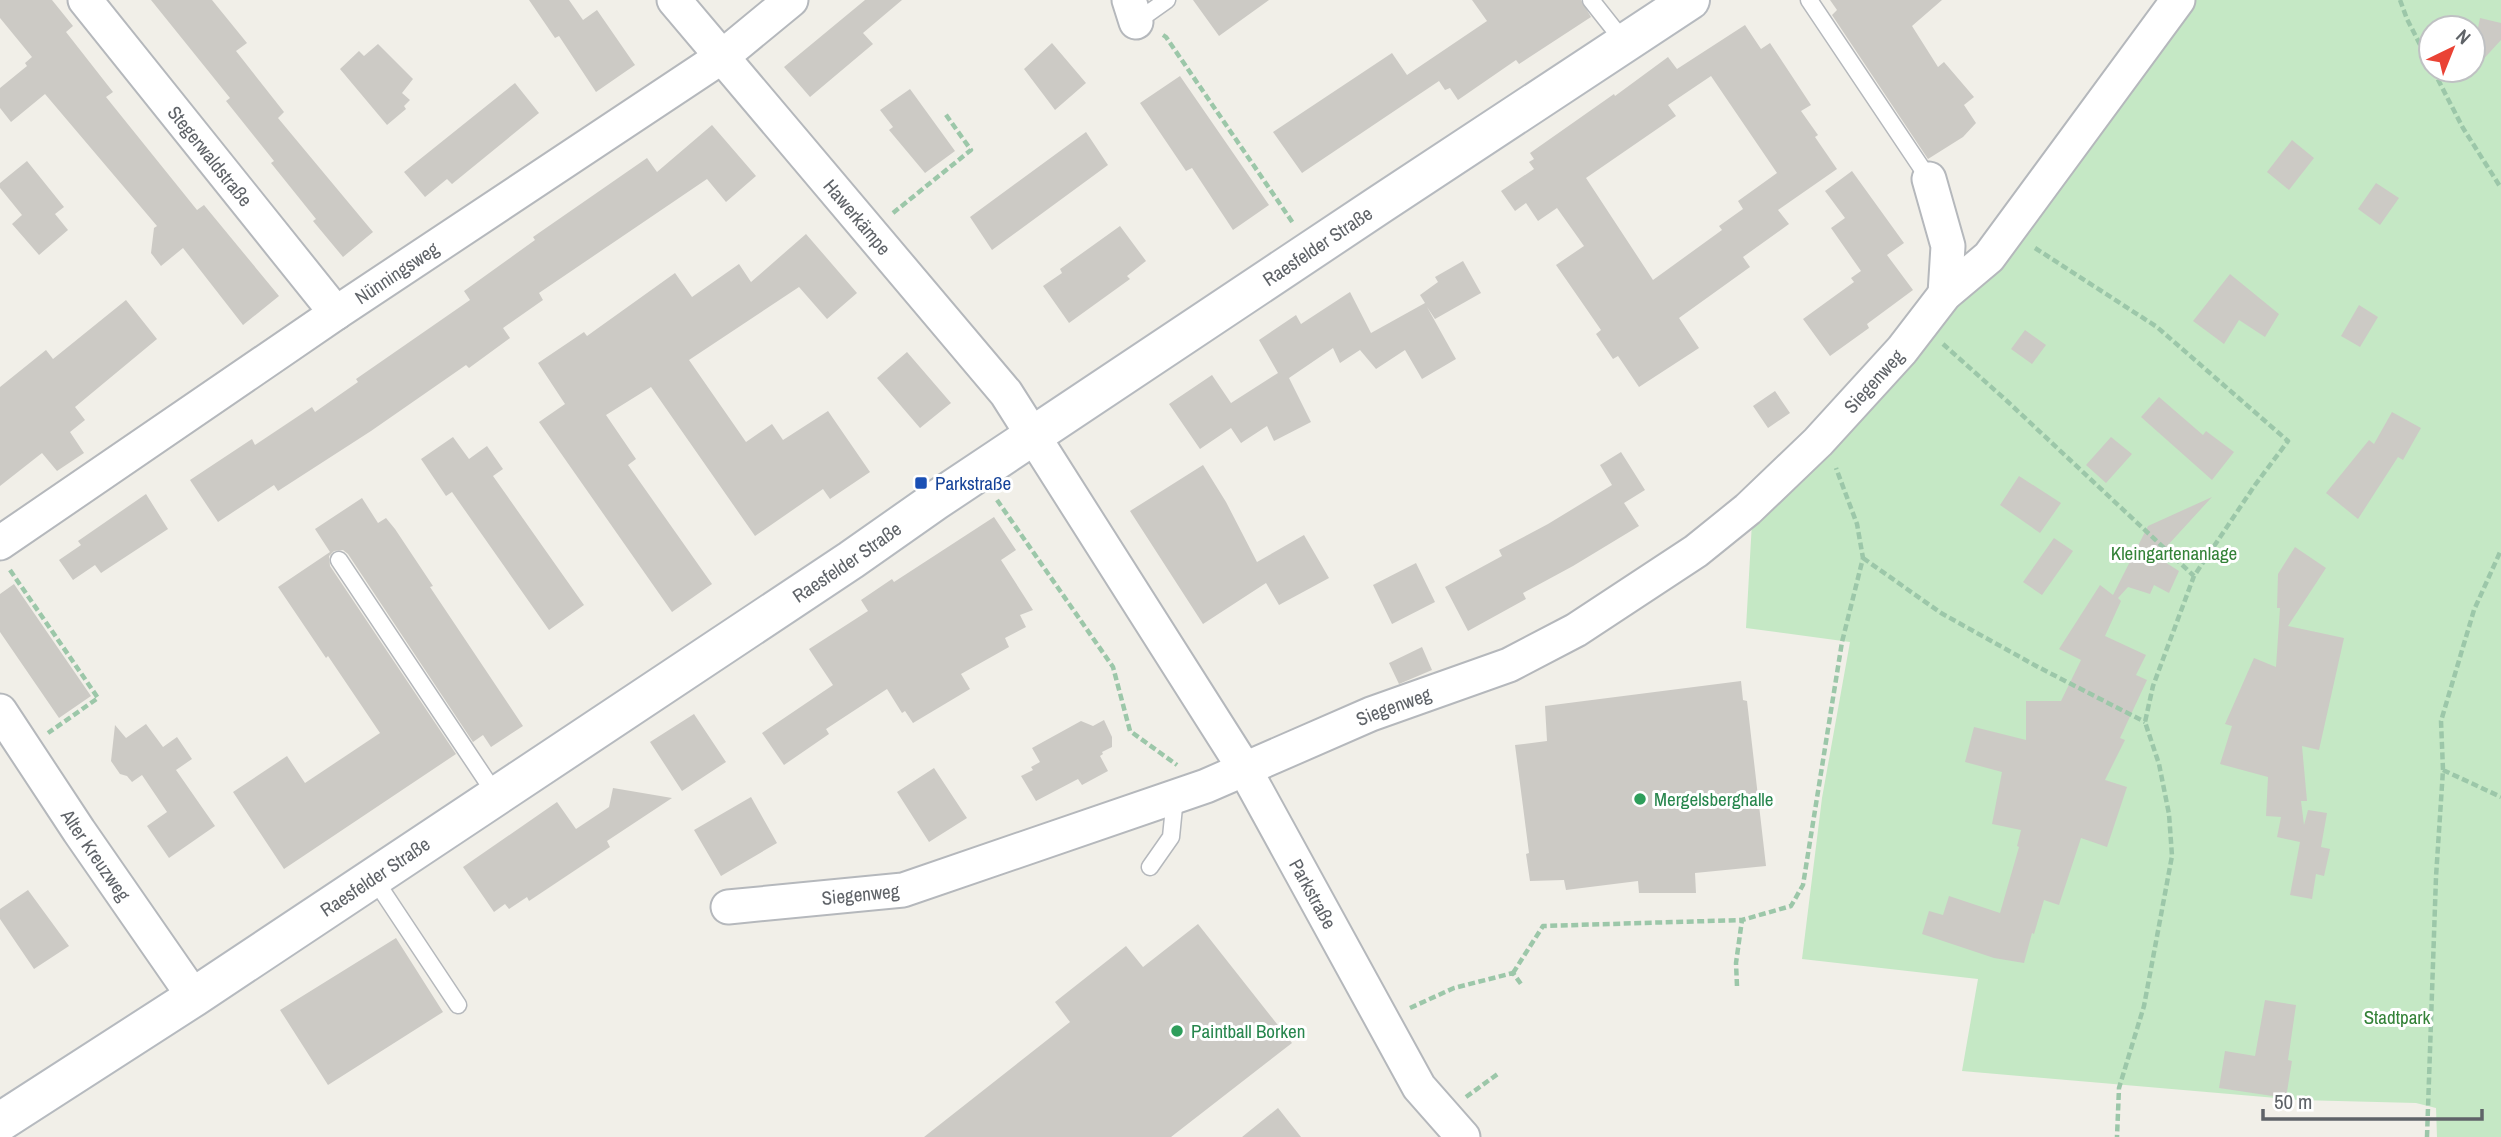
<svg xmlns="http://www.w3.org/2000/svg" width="2501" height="1137" font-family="'Archivo Narrow',sans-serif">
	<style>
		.green { fill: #c5e8c5; fill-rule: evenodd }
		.building { fill: #cccac5; fill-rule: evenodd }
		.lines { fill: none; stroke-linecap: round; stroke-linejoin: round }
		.lane-casing { stroke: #b5b8bc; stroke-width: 19 }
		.street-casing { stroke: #b5b8bc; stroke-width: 37 }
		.secondary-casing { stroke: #b6babf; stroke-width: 42 }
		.path { stroke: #9cc7a9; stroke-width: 4.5; stroke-dasharray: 7 3.5; stroke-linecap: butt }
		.lane { stroke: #fff; stroke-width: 16 }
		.street { stroke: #fff; stroke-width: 33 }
		.secondary { stroke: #fff; stroke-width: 38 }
		.transit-dot { fill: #1a4fb4; stroke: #fff; stroke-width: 2.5 }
		.leisure-dot { fill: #2e9e5b; stroke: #fff; stroke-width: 2.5 }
		.labels { text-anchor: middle; stroke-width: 6; stroke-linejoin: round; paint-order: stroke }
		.street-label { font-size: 19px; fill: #5f6368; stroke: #fff }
		.transit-label { font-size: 19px; fill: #164399; stroke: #fff; text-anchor: start }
		.park-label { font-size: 19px; fill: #348238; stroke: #fff }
		.leisure-label { font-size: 19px; fill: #27864d; stroke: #fff; text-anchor: start }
	</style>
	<rect width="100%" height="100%" fill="#f1efe8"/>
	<path class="green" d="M 2189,0 L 2501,0 L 2501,1137 L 2437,1137 L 2436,1108 L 2416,1103 L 2299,1100 L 1962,1071 L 1978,979 L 1802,959 L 1822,798 L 1850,642 L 1746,628 L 1752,522 ZM 2431,28 L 2473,28 L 2473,70 L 2431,70 Z"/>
	<path class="building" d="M 0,0 L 52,0 L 73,26 L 66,32 L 113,92 L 106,97 L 197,210 L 204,205 L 279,296 L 243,325 L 183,248 L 161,266 L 151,253 L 154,228 L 157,226 L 45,94 L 11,122 L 0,108 L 0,88 L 27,66 L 25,63 L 32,57 L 0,18 Z
		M 151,0 L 212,0 L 247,43 L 236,51 L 284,112 L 278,118 L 373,232 L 343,257 L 313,221 L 316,219 L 271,163 L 274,161 L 226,101 L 230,98 Z
		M 529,0 L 569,0 L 583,20 L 597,10 L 635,65 L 596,92 L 559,36 L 555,38 Z
		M 865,0 L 902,0 L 863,33 L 873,44 L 810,97 L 784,67 Z
		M 1193,0 L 1269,0 L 1219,36 Z
		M 1472,0 L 1581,0 L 1591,17 L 1519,64 L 1516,60 L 1458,100 L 1450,88 L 1445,90 L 1439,81 L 1302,173 L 1273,132 L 1392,53 L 1407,75 L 1487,21 Z
		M 1830,0 L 1942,0 L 1912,26 L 1938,67 L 1944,62 L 1974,97 L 1964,105 L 1976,123 L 1963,137 L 1928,159 L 1832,15 L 1837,10 Z
		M 2480,18 L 2501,23 L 2501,40 L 2468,76 L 2469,70 L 2473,70 L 2473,52 Z
		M 1745,25 L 1761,49 L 1770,43 L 1811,105 L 1801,111 L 1818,135 L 1815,137 L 1837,169 L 1778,210 L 1789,224 L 1743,257 L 1750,267 L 1679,318 L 1699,348 L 1639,387 L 1618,356 L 1613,359 L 1596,334 L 1601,330 L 1556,265 L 1584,246 L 1557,208 L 1538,221 L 1526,203 L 1515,211 L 1501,191 L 1534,169 L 1529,162 L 1534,159 L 1530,153 L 1614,94 L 1615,96 L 1668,57 L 1677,69 ZM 1711,76 L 1777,173 L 1738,201 L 1743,209 L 1719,226 L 1722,230 L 1653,280 L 1586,178 L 1676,116 L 1668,105 Z
		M 1052,43 L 1086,83 L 1055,110 L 1024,69 Z
		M 378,44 L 413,79 L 402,93 L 410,100 L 404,106 L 406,109 L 387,125 L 340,69 L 359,51 L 364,56 Z
		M 1180,76 L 1269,205 L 1233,230 L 1192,168 L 1186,171 L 1140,103 Z
		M 515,83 L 539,113 L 452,184 L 447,179 L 425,197 L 404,172 Z
		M 910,89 L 955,151 L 925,173 L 889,130 L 893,127 L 880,110 Z
		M 712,125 L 756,176 L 726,202 L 707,179 L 539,293 L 543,300 L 503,328 L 510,338 L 469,368 L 466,365 L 371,431 L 278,491 L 274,485 L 218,522 L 190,480 L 252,439 L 255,445 L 312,407 L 315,412 L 358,382 L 356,379 L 470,300 L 464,291 L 535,240 L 533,237 L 647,158 L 657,172 Z
		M 1086,132 L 1108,165 L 992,250 L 970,217 Z
		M 2292,140 L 2314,158 L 2289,190 L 2267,172 Z
		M 27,161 L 64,207 L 55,214 L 68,230 L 39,255 L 12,224 L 22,215 L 0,188 L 0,183 Z
		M 1852,171 L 1904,243 L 1887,255 L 1913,290 L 1867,324 L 1869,328 L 1830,356 L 1803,319 L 1854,282 L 1851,278 L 1861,271 L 1831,228 L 1845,218 L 1825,191 Z
		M 2376,183 L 2399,198 L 2380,225 L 2358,209 Z
		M 1120,226 L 1146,261 L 1127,276 L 1130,279 L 1069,323 L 1043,286 L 1062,273 L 1060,269 Z
		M 806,234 L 857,293 L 827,319 L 799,287 L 689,360 L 746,442 L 772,424 L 783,440 L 828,411 L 870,472 L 830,499 L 823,489 L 755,536 L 651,387 L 606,415 L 636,459 L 628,465 L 712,584 L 672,612 L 539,422 L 565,404 L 538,363 L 584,332 L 587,336 L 675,273 L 692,297 L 739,264 L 751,282 Z
		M 1463,261 L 1481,293 L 1435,319 L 1427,307 L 1456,359 L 1422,379 L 1405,350 L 1376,369 L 1360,350 L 1340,363 L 1333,348 L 1289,378 L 1311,422 L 1274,441 L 1267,426 L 1241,443 L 1231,428 L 1200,449 L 1169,404 L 1212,375 L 1231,403 L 1278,373 L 1259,340 L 1296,315 L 1301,324 L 1350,292 L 1371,333 L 1425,303 L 1420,295 L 1438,282 L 1435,277 Z
		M 2230,274 L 2279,314 L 2265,337 L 2239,320 L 2224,344 L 2193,321 Z
		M 126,300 L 157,339 L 75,407 L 85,420 L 70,432 L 84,453 L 57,471 L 42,453 L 0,486 L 0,387 L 46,350 L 53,359 Z
		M 2359,305 L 2378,317 L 2360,347 L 2341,336 Z
		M 2025,330 L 2046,345 L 2032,364 L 2011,349 Z
		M 907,352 L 951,403 L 920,428 L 877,378 Z
		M 1775,391 L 1790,413 L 1768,428 L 1753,406 Z
		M 2159,397 L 2203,435 L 2206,431 L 2234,452 L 2212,480 L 2141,417 Z
		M 2392,412 L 2421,428 L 2403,460 L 2398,457 L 2358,519 L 2326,493 L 2369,440 L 2374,444 Z
		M 453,437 L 469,459 L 487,446 L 503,469 L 493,476 L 584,605 L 549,630 L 452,492 L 446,496 L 421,459 Z
		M 2111,437 L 2132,454 L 2106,483 L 2086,465 Z
		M 1621,452 L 1645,490 L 1624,503 L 1639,526 L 1573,566 L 1523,593 L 1526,599 L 1468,631 L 1445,587 L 1502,556 L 1499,550 L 1548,524 L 1612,485 L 1600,465 Z
		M 1203,465 L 1226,502 L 1257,562 L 1304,535 L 1329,578 L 1279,605 L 1266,583 L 1203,624 L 1130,511 Z
		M 2019,476 L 2061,503 L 2040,533 L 2000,505 Z
		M 146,494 L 168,529 L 101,573 L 95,565 L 73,580 L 59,560 L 81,545 L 78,541 Z
		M 2212,497 L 2157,557 L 2179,571 L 2169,593 L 2154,585 L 2150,594 L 2128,587 L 2118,598 L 2121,601 L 2105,636 L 2146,655 L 2136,675 L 2147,680 L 2120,738 L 2125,740 L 2105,780 L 2127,787 L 2107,847 L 2081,838 L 2059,905 L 2044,900 L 2034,934 L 2032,933 L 2024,963 L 1994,958 L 1922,934 L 1929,911 L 1943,915 L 1949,896 L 2000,913 L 2019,847 L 2017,846 L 2021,830 L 1992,824 L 2002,772 L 1965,762 L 1974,727 L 2026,740 L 2026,701 L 2061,701 L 2081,660 L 2059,649 L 2100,585 L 2113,595 L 2148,526 Z
		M 362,498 L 378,523 L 386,518 L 395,529 L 433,586 L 430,587 L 523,726 L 491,747 L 483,735 L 473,742 L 348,554 L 343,550 L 334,551 L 329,556 L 330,566 L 456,754 L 284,869 L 233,792 L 287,756 L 305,783 L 380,733 L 328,656 L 326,658 L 278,587 L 330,552 L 315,529 Z
		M 994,517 L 1016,550 L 1001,560 L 1033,610 L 1020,615 L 1026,627 L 1005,638 L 1009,647 L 961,674 L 970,689 L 913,723 L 905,711 L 902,713 L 887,689 L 826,729 L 829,734 L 784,765 L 762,733 L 833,685 L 809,649 L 868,611 L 861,600 L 892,579 L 894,582 Z
		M 2054,538 L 2073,551 L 2042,595 L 2023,582 Z
		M 2295,547 L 2326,568 L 2288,626 L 2344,638 L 2319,750 L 2302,746 L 2307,801 L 2301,801 L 2304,825 L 2308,810 L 2327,813 L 2321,847 L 2330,849 L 2324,876 L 2316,874 L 2312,899 L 2290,895 L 2300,842 L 2277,837 L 2281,817 L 2266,816 L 2268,777 L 2220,764 L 2232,726 L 2225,724 L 2254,658 L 2276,667 L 2280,608 L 2277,608 L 2278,574 Z
		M 1416,563 L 1435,602 L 1392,624 L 1373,585 Z
		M 14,584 L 91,696 L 59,718 L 0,632 L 0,594 Z
		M 1422,647 L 1432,670 L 1399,684 L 1389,663 Z
		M 1741,681 L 1743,700 L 1747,701 L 1766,866 L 1695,873 L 1696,893 L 1639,893 L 1638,881 L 1566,890 L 1564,880 L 1530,881 L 1526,854 L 1529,853 L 1515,745 L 1547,741 L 1545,706 Z
		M 694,714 L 726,762 L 682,791 L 650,742 Z
		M 1104,720 L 1112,737 L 1112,747 L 1102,752 L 1103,754 L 1100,756 L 1108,771 L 1082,785 L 1078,779 L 1036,801 L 1021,776 L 1033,770 L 1031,767 L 1040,762 L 1032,748 L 1081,721 L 1093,726 Z
		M 146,724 L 163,747 L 177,737 L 192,759 L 176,770 L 215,826 L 169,858 L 147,826 L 167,812 L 142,775 L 132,782 L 127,776 L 120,774 L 111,761 L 115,725 L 126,738 Z
		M 934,768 L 967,818 L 929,842 L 897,792 Z
		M 613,788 L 672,798 L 607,841 L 610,847 L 529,901 L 527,897 L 509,909 L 505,904 L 494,912 L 463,867 L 557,802 L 576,829 L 609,807 Z
		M 751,797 L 777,843 L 721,876 L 694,830 Z
		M 28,890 L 69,946 L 34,969 L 0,919 L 0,909 Z
		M 1198,924 L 1292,1043 L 1171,1137 L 924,1137 L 1070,1022 L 1055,1002 L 1126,946 L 1143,967 Z
		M 396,938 L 443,1012 L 328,1085 L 280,1010 Z
		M 2265,1000 L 2296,1005 L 2288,1060 L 2292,1061 L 2286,1098 L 2219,1088 L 2225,1051 L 2255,1056 Z
		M 1278,1108 L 1301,1137 L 1242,1137 Z"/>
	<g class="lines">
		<defs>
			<path id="lane" d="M 1591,0 L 1625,43
				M 1809,0 L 1929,179
				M 1136,22 L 1167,0
				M 339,560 L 496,795
				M 1150,867 L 1171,837 L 1175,797
				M 373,877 L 458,1005"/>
			<g id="street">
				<path id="s1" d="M 85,0 L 336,313"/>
				<path id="s2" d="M 674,0 L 1006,393 L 1244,768 L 1419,1087 L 1463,1137"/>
				<path d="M 1129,0 L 1136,22"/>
				<path d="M 1929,179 L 1948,246 L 1945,294"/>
				<path id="s3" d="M 0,543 L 336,313 L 723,56 L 791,0"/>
				<path id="s4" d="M 0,711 L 79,831 L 194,997"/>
				<path id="s5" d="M 728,907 L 903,890 L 1206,786 L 1371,714 L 1509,665 L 1576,630 L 1696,551 L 1748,509 L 1818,442 L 1902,350 L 1945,294 L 1989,257 L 2178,0"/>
			</g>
			<g id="secondary">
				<path id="s6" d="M 0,1122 L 194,997 L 851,560 L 935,501 L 1379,205 L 1690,0"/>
			</g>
		</defs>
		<use href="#lane" class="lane-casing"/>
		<use href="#street" class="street-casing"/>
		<use href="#secondary" class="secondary-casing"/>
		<path class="path" d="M 2400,0 L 2407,19 L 2431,66
			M 1163,35 L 1166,37 L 1293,223
			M 2433,70 L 2463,128 L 2501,188
			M 893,213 L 971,150 L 944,112
			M 2035,248 L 2157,327 L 2288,441 L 2255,485 L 2194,576 L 2153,686 L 2145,722 L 2159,764 L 2169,814 L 2172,856 L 2144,1006 L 2119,1088 L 2117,1137
			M 1943,344 L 2007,401 L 2194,576
			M 997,500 L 1113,667 L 1130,731 L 1177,765
			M 1863,558 L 1941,613 L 2038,667 L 2145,722
			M 10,570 L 98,698 L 48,733
			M 2443,770 L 2501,797
			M 1513,973 L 1543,926 L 1742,920
			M 1737,986 L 1736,963 L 1742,920 L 1791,906 L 1803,885 L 1842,642 L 1863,558 L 1857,524 L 1836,468
			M 1410,1008 L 1454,988 L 1513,973 L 1521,984
			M 1466,1097 L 1499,1073
			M 2427,1137 L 2436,877 L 2443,770 L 2441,721 L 2474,610 L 2501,550"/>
		<use href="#lane" class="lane"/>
		<use href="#street" class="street"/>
		<use href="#secondary" class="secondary"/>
	</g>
	<rect class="transit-dot" x="914" y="476" width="14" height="14" rx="3.5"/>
	<g class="leisure-dot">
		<circle cx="1640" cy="799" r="7"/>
		<circle cx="1177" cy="1031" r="7"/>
	</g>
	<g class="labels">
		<g class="street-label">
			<text dy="7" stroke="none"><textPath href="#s1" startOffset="200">Stegerwaldstraße</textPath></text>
			<text dy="7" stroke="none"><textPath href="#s2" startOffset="284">Hawerkämpe</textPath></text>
			<text dy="7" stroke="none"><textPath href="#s6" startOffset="1582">Raesfelder Straße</textPath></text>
			<text dy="7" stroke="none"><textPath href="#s3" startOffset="480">Nünningsweg</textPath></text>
			<text dy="7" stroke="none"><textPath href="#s5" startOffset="1288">Siegenweg</textPath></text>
			<text dy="7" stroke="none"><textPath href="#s6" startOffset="1015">Raesfelder Straße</textPath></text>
			<text dy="7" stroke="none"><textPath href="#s5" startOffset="700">Siegenweg</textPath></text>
			<text dy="7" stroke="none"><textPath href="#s4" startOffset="173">Alter Kreuzweg</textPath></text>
			<text dy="7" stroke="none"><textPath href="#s6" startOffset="448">Raesfelder Straße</textPath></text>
			<text dy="7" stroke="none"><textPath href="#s5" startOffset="133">Siegenweg</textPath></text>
			<text dy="7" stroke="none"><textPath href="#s2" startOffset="1102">Parkstraße</textPath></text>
		</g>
		<g class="transit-label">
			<text x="935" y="490">Parkstraße</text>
		</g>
		<g class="park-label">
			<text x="2174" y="560">Kleingartenanlage</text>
			<text x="2397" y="1024">Stadtpark</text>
		</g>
		<g class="leisure-label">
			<text x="1654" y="806">Mergelsberghalle</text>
			<text x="1191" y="1038">Paintball Borken</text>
		</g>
	</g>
	<g transform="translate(2452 49) rotate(43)"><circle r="33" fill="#ffffff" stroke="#bfc1c3" stroke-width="2"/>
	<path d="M0-5L12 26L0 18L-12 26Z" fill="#ea4335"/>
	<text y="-10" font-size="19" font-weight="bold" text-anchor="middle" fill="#5f6368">N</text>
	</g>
	<path d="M2263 1109v10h219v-10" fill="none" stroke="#5f6368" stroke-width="3.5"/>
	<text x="2274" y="1109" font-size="21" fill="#5f6368" stroke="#ffffff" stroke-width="5" paint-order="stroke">50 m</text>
</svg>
